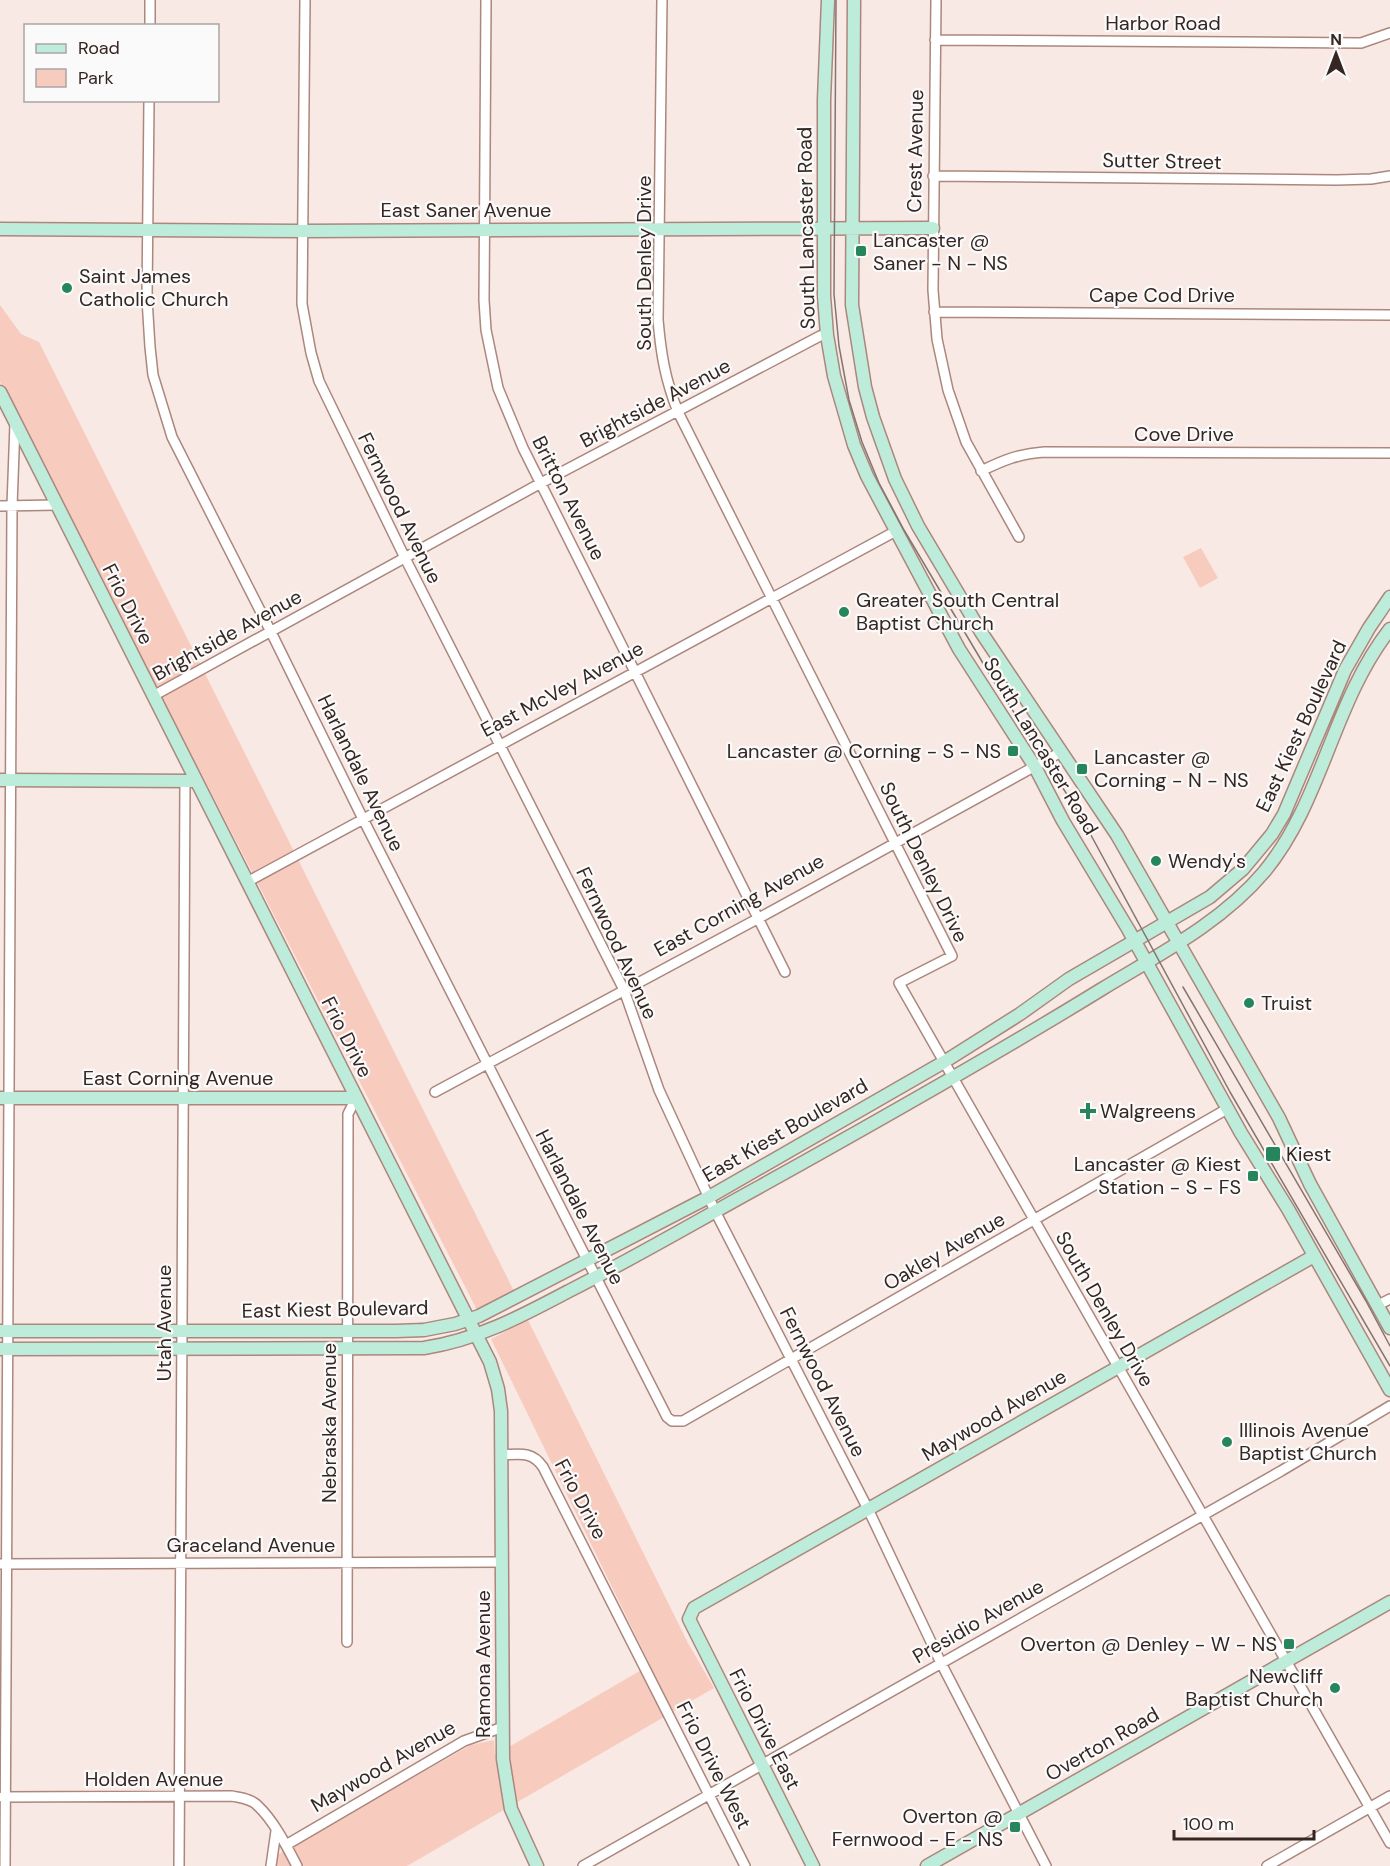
<svg xmlns="http://www.w3.org/2000/svg" width="1390" height="1866" font-family="'DM Sans',sans-serif">
	<style>
		.green { fill: #f8cbbf }
		.lines { fill: none; stroke-linecap: round; stroke-linejoin: round }
		.street-casing { stroke: #ab877d; stroke-width: 12 }
		.secondary-casing { stroke: #ab877d; stroke-width: 15 }
		.street { stroke: #fff; stroke-width: 9 }
		.secondary { stroke: #bdedda; stroke-width: 12 }
		.tram { stroke: #847571; stroke-width: 1.5 }
		.poi-dot { fill: #27855c; stroke: #fafafa; stroke-width: 2 }
		.labels { text-anchor: middle; stroke-width: 4.5; stroke-linejoin: round; paint-order: stroke }
		.street-label { font-size: 20px; fill: #352622; stroke: #fafafa }
		.poi-label { font-size: 20px; fill: #352622; stroke: #fafafa; text-anchor: start }
	</style>
	<rect width="100%" height="100%" fill="#f9e9e4"/>
	<path class="green" d="M 0,305 L 21,334 L 39,342 L 514,1291 L 477,1310 L 0,382 Z
		M 1201,548 L 1218,578 L 1200,588 L 1183,557 Z
		M 528,1320 L 688,1643 L 714,1688 L 407,1866 L 275,1866 L 275,1856 L 471,1745 L 494,1740 L 495,1755 L 650,1665 L 491,1339 Z"/>
	<g class="lines">
		<defs>
			<path id="street" d="M 305,0 L 302,304 L 311,353 L 319,381 L 405,558 L 624,990 L 659,1090 L 715,1211 L 868,1509 L 941,1663 L 1046,1866
				M 486,0 L 484,300 L 486,330 L 498,388 L 523,448 L 785,972
				M 662,0 L 658,320 C 661,354 665,379 678,412 L 952,956 L 899,983 L 1390,1843
				M 936,0 L 933,290 L 937,339 L 948,390 L 966,442 L 1019,537
				M 150,26 L 150,0
				M 935,40 L 1361,43 L 1390,33
				M 149,100 L 147,299 L 150,347 L 153,375 L 172,437 L 271,632 L 363,819 L 667,1417 L 672,1421 L 683,1421 L 1227,1109
				M 933,176 L 1337,180 L 1371,179 L 1390,176
				M 934,312 L 1390,315
				M 981,471 C 1004,460 1018,454 1044,452 L 1390,453
				M 0,506 L 57,505
				M 153,696 L 541,483 L 820,336 L 827,335
				M 247,882 L 896,531
				M 435,1092 L 759,918 L 1061,752
				M 1378,1305 L 1390,1299
				M 502,1455 C 520,1454 532,1451 543,1467 L 745,1866
				M 0,1564 L 502,1562
				M 347,1642 L 348,1114 L 356,1098
				M 2,1797 L 232,1796 C 241,1798 252,1799 258,1806 C 274,1821 287,1847 297,1866
				M 286,1845 L 464,1741 L 503,1727
				M 5,1866 L 12,506 L 15,424
				M 179,1866 L 185,781
				M 271,1866 L 276,1831
				M 583,1866 L 1281,1471 L 1390,1406
				M 1267,1866 L 1390,1796"/>
			<path id="secondary" d="M 828,0 L 824,100 L 824,296 L 827,335 L 834,376 L 854,445 L 867,476 L 959,649 L 1035,767 L 1063,821 L 1128,929 L 1241,1133 L 1288,1209 L 1390,1390
				M 854,0 L 852,305 L 865,387 L 873,417 L 895,479 L 918,526 L 981,632 L 1117,835 L 1279,1118 L 1310,1184 L 1390,1328
				M 0,229 L 302,231 L 933,228
				M 0,392 L 490,1362 L 498,1389 L 501,1411 L 503,1759 L 511,1809 L 537,1866
				M 0,780 L 195,781
				M 0,1098 L 356,1098
				M 0,1331 L 396,1331 L 424,1330 L 455,1324 L 479,1316 L 709,1197 L 944,1062 L 1020,1014 L 1069,979 L 1210,897 L 1243,869 L 1272,834 L 1284,814 L 1345,670 L 1369,628 L 1390,597
				M 0,1349 L 424,1348 C 477,1340 522,1316 569,1291 C 634,1258 697,1221 761,1186 C 876,1122 990,1058 1102,989 C 1158,955 1221,923 1264,872 C 1323,801 1332,703 1390,629
				M 813,1866 L 689,1619 L 694,1608 L 1314,1256
				M 927,1866 L 1390,1602"/>
		</defs>
		<use href="#street" class="street-casing"/>
		<use href="#secondary" class="secondary-casing"/>
		<use href="#street" class="street"/>
		<use href="#secondary" class="secondary"/>
		<path class="tram" d="M 836,0 L 834,294 L 839,346 L 849,400 L 862,442 L 879,483 L 904,530 L 993,680 L 1079,813 L 1230,1092 L 1390,1366
			M 1183,987 L 1366,1301 L 1390,1346"/>
	</g>
	<g class="poi-dot">
		<rect x="855" y="245" width="12" height="12" rx="3"/>
		<circle cx="67" cy="288" r="6"/>
		<circle cx="844" cy="612" r="6"/>
		<rect x="1007" y="745" width="12" height="12" rx="3"/>
		<rect x="1076" y="763" width="12" height="12" rx="3"/>
		<circle cx="1156" cy="861" r="6"/>
		<circle cx="1249" cy="1003" r="6"/>
		<path d="M1085 1102h6v6h6v6h-6v6h-6v-6h-6v-6h6z"/>
		<rect x="1265" y="1146" width="16" height="16" rx="3"/>
		<rect x="1247" y="1170" width="12" height="12" rx="3"/>
		<circle cx="1227" cy="1442" r="6"/>
		<rect x="1283" y="1638" width="12" height="12" rx="3"/>
		<circle cx="1335" cy="1688" r="6"/>
		<rect x="1009" y="1821" width="12" height="12" rx="3"/>
	</g>
	<g class="labels">
		<g class="street-label">
			<text x="1163" y="30">Harbor Road</text>
			<text transform="translate(915 151) rotate(-89)" y="7">Crest Avenue</text>
			<text transform="translate(1162 161) rotate(1)" y="7">Sutter Street</text>
			<text x="466" y="217">East Saner Avenue</text>
			<text transform="translate(806 228) rotate(-91)" y="7">South Lancaster Road</text>
			<text transform="translate(644 263) rotate(-90)" y="7">South Denley Drive</text>
			<text x="1162" y="302">Cape Cod Drive</text>
			<text transform="translate(655 403) rotate(-28)" y="7">Brightside Avenue</text>
			<text x="1184" y="441">Cove Drive</text>
			<text transform="translate(569 498) rotate(63)" y="7">Britton Avenue</text>
			<text transform="translate(400 508) rotate(64)" y="7">Fernwood Avenue</text>
			<text transform="translate(128 604) rotate(63)" y="7">Frio Drive</text>
			<text transform="translate(227 635) rotate(-29)" y="7">Brightside Avenue</text>
			<text transform="translate(562 689) rotate(-28)" y="7">East McVey Avenue</text>
			<text transform="translate(1301 726) rotate(-65)" y="7">East Kiest Boulevard</text>
			<text transform="translate(1041 746) rotate(59)" y="7">South Lancaster Road</text>
			<text transform="translate(361 773) rotate(64)" y="7">Harlandale Avenue</text>
			<text transform="translate(924 862) rotate(64)" y="7">South Denley Drive</text>
			<text transform="translate(739 905) rotate(-29)" y="7">East Corning Avenue</text>
			<text transform="translate(617 943) rotate(65)" y="7">Fernwood Avenue</text>
			<text transform="translate(347 1037) rotate(63)" y="7">Frio Drive</text>
			<text x="178" y="1085">East Corning Avenue</text>
			<text transform="translate(785 1130) rotate(-30)" y="7">East Kiest Boulevard</text>
			<text transform="translate(580 1207) rotate(63)" y="7">Harlandale Avenue</text>
			<text transform="translate(944 1251) rotate(-30)" y="7">Oakley Avenue</text>
			<text transform="translate(335 1309) rotate(-1)" y="7">East Kiest Boulevard</text>
			<text transform="translate(1105 1309) rotate(60)" y="7">South Denley Drive</text>
			<text transform="translate(164 1323) rotate(-90)" y="7">Utah Avenue</text>
			<text transform="translate(823 1382) rotate(63)" y="7">Fernwood Avenue</text>
			<text transform="translate(994 1415) rotate(-30)" y="7">Maywood Avenue</text>
			<text transform="translate(329 1423) rotate(-90)" y="7">Nebraska Avenue</text>
			<text transform="translate(581 1499) rotate(62)" y="7">Frio Drive</text>
			<text x="251" y="1552">Graceland Avenue</text>
			<text transform="translate(978 1621) rotate(-30)" y="7">Presidio Avenue</text>
			<text transform="translate(483 1664) rotate(-90)" y="7">Ramona Avenue</text>
			<text transform="translate(765 1729) rotate(63)" y="7">Frio Drive East</text>
			<text transform="translate(1102 1744) rotate(-30)" y="7">Overton Road</text>
			<text transform="translate(714 1765) rotate(63)" y="7">Frio Drive West</text>
			<text transform="translate(383 1766) rotate(-30)" y="7">Maywood Avenue</text>
			<text x="154" y="1786">Holden Avenue</text>
		</g>
		<g class="poi-label">
			<text x="873" y="247">Lancaster @<tspan x="873" dy="23">Saner - N - NS</tspan></text>
			<text x="79" y="283">Saint James<tspan x="79" dy="23">Catholic Church</tspan></text>
			<text x="856" y="607">Greater South Central<tspan x="856" dy="23">Baptist Church</tspan></text>
			<text x="1001" y="758" text-anchor="end">Lancaster @ Corning - S - NS</text>
			<text x="1094" y="764">Lancaster @<tspan x="1094" dy="23">Corning - N - NS</tspan></text>
			<text x="1168" y="868">Wendy's</text>
			<text x="1261" y="1010">Truist</text>
			<text x="1100" y="1118">Walgreens</text>
			<text x="1286" y="1161">Kiest</text>
			<text x="1241" y="1171" text-anchor="end">Lancaster @ Kiest<tspan x="1241" dy="23">Station - S - FS</tspan></text>
			<text x="1239" y="1437">Illinois Avenue<tspan x="1239" dy="23">Baptist Church</tspan></text>
			<text x="1277" y="1651" text-anchor="end">Overton @ Denley - W - NS</text>
			<text x="1323" y="1683" text-anchor="end">Newcliff<tspan x="1323" dy="23">Baptist Church</tspan></text>
			<text x="1003" y="1823" text-anchor="end">Overton @<tspan x="1003" dy="23">Fernwood - E - NS</tspan></text>
		</g>
	</g>
	<rect x="24" y="24" width="195" height="78" fill="#fafafa" stroke="#aba5a4" stroke-width="1.5"/>
	<rect x="36" y="44" width="30" height="9" fill="#bdedda" stroke="#aba5a4" stroke-width="1.5"/>
	<text x="78" y="54" font-size="18" fill="#352622">Road</text>
	<rect x="36" y="69" width="30" height="18" fill="#f8cbbf" stroke="#aba5a4" stroke-width="1.5"/>
	<text x="78" y="84" font-size="18" fill="#352622">Park</text>
	<g transform="translate(1336 54)" stroke="#fafafa" stroke-width="4.5" paint-order="stroke">
	<path d="M0-4.5L10 22L0 15L-10 22Z" fill="#352622"/>
	<text y="-9" font-size="16" font-weight="bold" text-anchor="middle" fill="#352622">N</text>
	</g>
	<path d="M1174 1830v9h140v-9" fill="none" stroke="#352622" stroke-width="3"/>
	<text x="1183" y="1830" font-size="18" fill="#352622" stroke="#fafafa" stroke-width="4.5" paint-order="stroke">100 m</text>
</svg>
